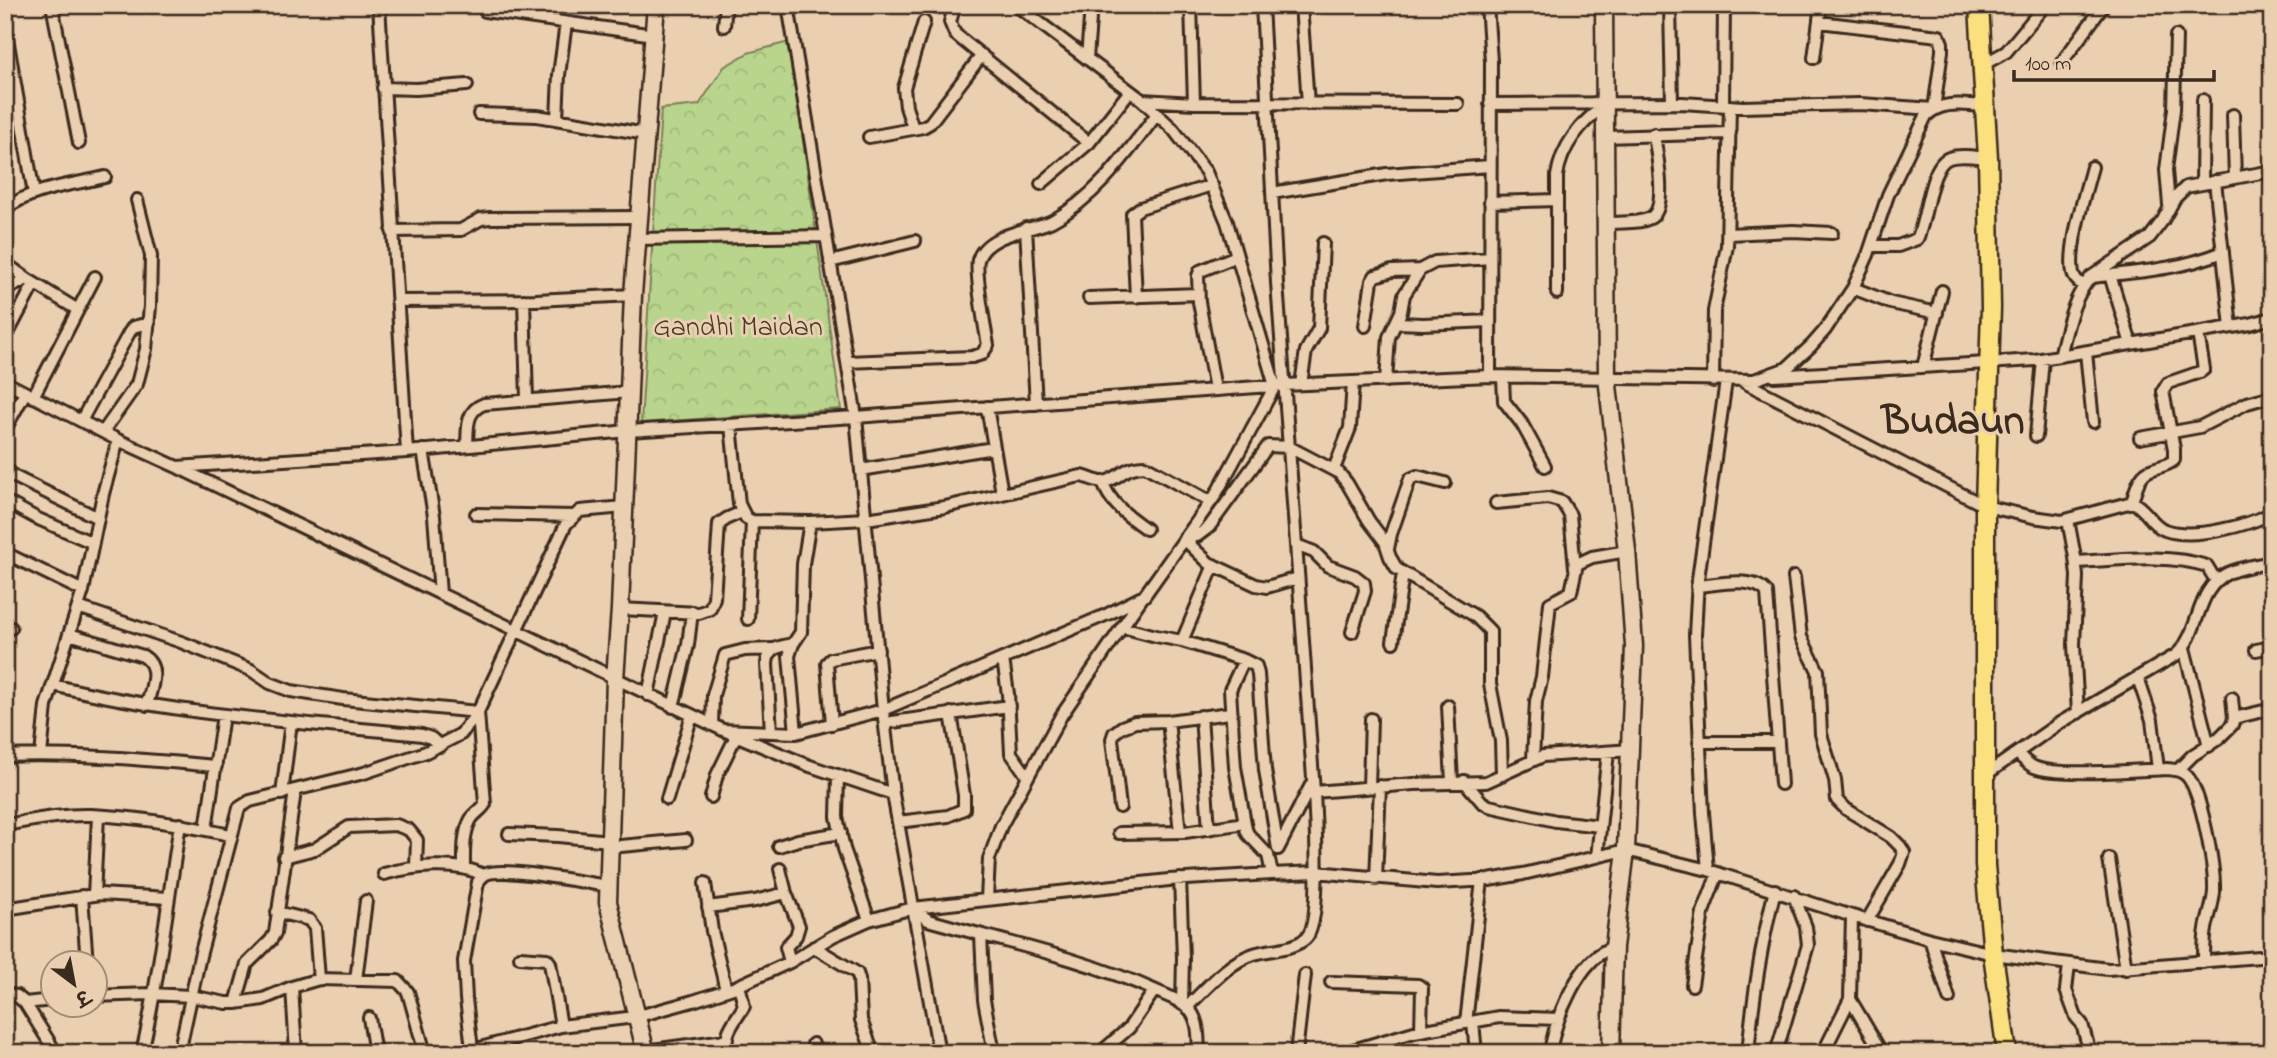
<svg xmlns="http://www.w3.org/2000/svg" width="2277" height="1058" font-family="'Indie Flower','Playpen Sans Deva',sans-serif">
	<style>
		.park { fill: url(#park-crowns); stroke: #7a8056; stroke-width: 2 }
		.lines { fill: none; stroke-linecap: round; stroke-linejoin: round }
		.street-casing { stroke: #3b2a1e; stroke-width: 16 }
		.secondary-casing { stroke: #3b2a1e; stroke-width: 21 }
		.primary-casing { stroke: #3b2a1e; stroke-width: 23 }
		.street { stroke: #eacfb1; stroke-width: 10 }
		.secondary { stroke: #eacfb1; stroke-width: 16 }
		.primary { stroke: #fbe080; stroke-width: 18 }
		.labels { text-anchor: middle; stroke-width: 6; stroke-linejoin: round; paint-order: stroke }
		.park-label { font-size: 28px; fill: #483b29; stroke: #eacfb1 }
		.town-label { font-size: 42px; font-weight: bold; fill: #3b2a1e; stroke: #eacfb1 }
	</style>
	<defs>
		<pattern id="park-crowns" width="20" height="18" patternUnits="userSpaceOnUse" patternTransform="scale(1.75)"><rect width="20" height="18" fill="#b9d58d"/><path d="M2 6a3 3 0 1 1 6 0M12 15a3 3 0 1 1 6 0" fill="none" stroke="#a0b779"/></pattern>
	</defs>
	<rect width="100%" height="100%" fill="#eacfb1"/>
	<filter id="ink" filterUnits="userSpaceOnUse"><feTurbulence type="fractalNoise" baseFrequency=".0143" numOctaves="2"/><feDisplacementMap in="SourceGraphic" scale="14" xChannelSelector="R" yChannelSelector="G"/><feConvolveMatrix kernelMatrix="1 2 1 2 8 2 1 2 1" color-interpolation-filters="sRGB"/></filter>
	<g filter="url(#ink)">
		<path class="park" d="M 789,42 L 841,409 L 641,423 L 661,109 L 699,105 L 724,67 L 748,53 Z"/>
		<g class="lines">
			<defs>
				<path id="street" d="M 52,5 L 79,143
					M 379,5 L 407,452
					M 788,5 L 856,417 L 883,710 L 893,794 L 939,1053
					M 955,5 L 950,22 L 955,34 L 1089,143
					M 1191,5 L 1194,103
					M 1301,5 L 1308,104
					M 1487,5 L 1491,61 L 1490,376
					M 1670,5 L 1672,103
					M 485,11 L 654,35
					M 5,26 L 34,194
					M 724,26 L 726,5
					M 1814,58 L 1821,5
					M 1087,59 L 1091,5
					M 2062,62 L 2104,5
					M 1982,65 L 2006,52 L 2045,5
					M 383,88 L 416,89 L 467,85
					M 1142,100 L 1194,103 L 1458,104
					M 1490,104 L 1682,103 L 1743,107 L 1860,104 L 1934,109 L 1942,51 L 1942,43 L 1939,36 L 1819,22
					M 1723,105 L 1724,5
					M 479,114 L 537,116 L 646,134
					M 2233,115 L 2235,178
					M 557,119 L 559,75 L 566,23
					M 913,128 L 906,107 L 904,88 L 924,22
					M 869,137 L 923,127 L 930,123 L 982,55
					M 1605,137 L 1730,133
					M 2215,181 L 2231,327
					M 1041,184 L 1089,143 L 1130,91
					M 2202,184 L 2203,100
					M 1272,193 L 1387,174 L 1490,166
					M 1490,202 L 1557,200
					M 2169,205 L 2166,170 L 2174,109 L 2176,36
					M 5,209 C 33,188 72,185 105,177
					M 1606,223 C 1619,222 1638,224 1650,218 C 1669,209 1656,152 1654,134
					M 1026,228 L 1036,404
					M 392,231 L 461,230 L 481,219 L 490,218 L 639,217
					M 1728,234 L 1793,231 L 1832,233
					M 637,239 L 826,236
					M 1871,246 L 1898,246 L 1917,239 C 1927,220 1929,165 1949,158 C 1960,154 1976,157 1988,158
					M 830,262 L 915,241
					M 5,263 L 27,279 L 78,310
					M 2110,275 L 2131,344
					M 2093,277 C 2137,272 2182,269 2223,252
					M 2083,285 C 2078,282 2074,279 2073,273 C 2068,248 2085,193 2092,167
					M 1853,288 L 1891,303 L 1937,313
					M 5,290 L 27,279
					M 1557,293 L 1557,176 C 1561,147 1581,122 1605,105
					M 1136,297 L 1132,214 L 1140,208 L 1212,185
					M 1089,298 L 1198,294
					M 524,300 L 527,399
					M 397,301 L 536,300 L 633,295
					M 1397,323 L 1423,324 L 1490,321
					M 1365,326 L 1372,281 L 1375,276 L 1392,271 L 1420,270
					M 5,339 L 34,284
					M 2086,352 L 2093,422
					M 2060,356 C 2067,329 2072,298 2091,277 L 2150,237 L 2163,220 L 2175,198 L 2186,187 L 2272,171
					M 847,362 L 972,357 L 982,354 L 988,345 C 985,329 975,272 978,260 C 986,233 1031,231 1052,221 C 1096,198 1127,153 1157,114
					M 1923,367 L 1942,291
					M 1774,376 L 2035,360 L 2250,324 L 2272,318
					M 1503,377 L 1504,401 L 1522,424 L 1545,466
					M 1386,381 L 1389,337 L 1401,312 L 1404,295 L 1420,270 L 1435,262 L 1490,258
					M 1713,381 L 1714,311 L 1727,246 L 1730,106
					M 5,382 L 118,440 L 177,467 L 407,452 L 628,431 L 856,417 L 1284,385 L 1490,376 L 1754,380 L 1787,368 L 1811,346 L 1825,330 L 1853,288 L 1868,255 L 1888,195 L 1926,116 C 1942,100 1963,105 1984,106
					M 1744,382 L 1985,506 L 2033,517 L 2062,521 L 2132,502 C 2146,508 2152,526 2165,530 C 2193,540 2247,526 2272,513
					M 1301,384 L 1306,351 L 1319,328 L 1323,243
					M 1215,389 L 1199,302 L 1198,276 L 1200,271 L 1205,269 L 1237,256
					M 33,397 L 95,277
					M 987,407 L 1002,493
					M 81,421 L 129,333 L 133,327 L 149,323
					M 731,425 L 739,504 L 746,518 L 752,521 L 810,522 L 866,519 L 945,507 L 1081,476 C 1088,477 1096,482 1103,482 C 1118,481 1122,466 1145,466 L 1211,502
					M 5,429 L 25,393
					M 103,432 L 137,384 L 146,349 L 150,306 L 151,256 L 137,200
					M 2036,436 L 2043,359
					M 2140,438 L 2200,427 L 2247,403 L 2272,396
					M 467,446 C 468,429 465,411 484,404 L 629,392
					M 423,450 L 434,516 L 440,594
					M 5,467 L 13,476 L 98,518
					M 179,468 L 723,730 L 810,766 L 893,794
					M 1334,469 L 1350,428 L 1353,382
					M 861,470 L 993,448
					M 1103,482 C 1109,503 1129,517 1146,529
					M 5,501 L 36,518 L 93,543
					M 2132,502 C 2136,490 2138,473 2153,469 C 2161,466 2167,466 2174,460 L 2174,449 L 2163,391 L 2168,383 L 2200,372 L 2204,369 L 2198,333
					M 1496,503 L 1548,498 L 1562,502 L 1570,515 L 1575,568
					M 476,514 L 573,516
					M 2068,520 L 2075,557 L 2077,576 L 2074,645 L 2078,713
					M 1184,539 L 1197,536 L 1209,527 L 1268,446 L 1289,447 L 1339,473 L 1347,483 L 1369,521 L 1385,542 L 1390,557 L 1397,569 L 1475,616 L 1490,631 L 1490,684 L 1501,741 L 1502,775
					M 1184,539 L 1209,563 L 1256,585 L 1267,587 L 1298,578
					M 1296,545 L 1314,552 L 1328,566 L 1355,576 L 1364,583 L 1365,591 L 1352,632
					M 1388,549 L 1391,534 L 1410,479 L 1417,476 L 1445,483
					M 5,553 L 83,591
					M 2076,562 C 2118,560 2167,553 2207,566 L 2216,581
					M 1794,577 L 1801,637 L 1818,671 L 1821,734 L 1835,780 L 1837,800 L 1846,809 L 1891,837 L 1900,846 L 1904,852 L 1900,864 L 1867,921
					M 1697,586 C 1716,585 1755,575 1767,593 L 1781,784
					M 78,607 L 181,642 L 251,670 L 270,683 L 291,691 L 343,699 L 478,712 L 485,804 C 481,811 473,814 470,821 C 463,835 464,852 464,867
					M 620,609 L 699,613 L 710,609 L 714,598 L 719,524 L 728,518 L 742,512
					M 748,619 L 752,521
					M 5,627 L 11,628
					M 1122,627 L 1156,636 L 1182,641 L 1244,660 L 1256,666 L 1258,674 L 1265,770 L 1278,849
					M 69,634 L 143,656 C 161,667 151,688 147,705
					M 1182,641 L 1214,565
					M 1393,642 L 1403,573
					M 2184,648 L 2209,746
					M 2256,650 L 2272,647
					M 1003,659 L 1008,694 L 1011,753 L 1028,777
					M 1244,660 L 1230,690 L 1235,767 L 1246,829 L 1248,834 L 1268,855 L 1272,874
					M 2138,678 L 2152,720 L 2158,769
					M 53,685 C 174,715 298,722 422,735 L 431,738 L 440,746
					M 648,695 L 665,612
					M 1448,706 L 1452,782
					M 673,707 L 688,645 L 692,612
					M 1201,716 L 1209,829
					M 2234,718 L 2272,709
					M 1168,721 L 1180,832
					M 885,723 L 1009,706
					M 832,724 L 827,663 L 831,659 L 878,650
					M 712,725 L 713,695 L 725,655 L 745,650 L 772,649
					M 723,730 L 796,733 L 883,710 L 1108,614 L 1144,596 L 1215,496 L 1275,386 L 1227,222 L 1206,172 L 1173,129 L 1142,100 L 1016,5
					M 771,732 L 767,664 C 768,647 778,647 793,644
					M 796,733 L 789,656 L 793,644 L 801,632 L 803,564 L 810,522
					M 1699,742 L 1778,742
					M 2017,753 C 2022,758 2027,764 2034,767 C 2058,777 2138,770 2167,769 C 2175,770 2181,770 2187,776 C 2202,793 2215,869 2214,892 C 2213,905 2208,917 2206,929 C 2204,940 2204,951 2204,962
					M 41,755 L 46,706 L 83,591 L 103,494 L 118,440
					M 5,756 C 75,753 146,760 216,766
					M 1533,759 L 1536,701 L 1542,677 L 1550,603 L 1571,592 L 1577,564 L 1592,557 L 1627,551
					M 2178,770 L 2193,755 L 2218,739 L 2232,725 L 2234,718 L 2232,698
					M 838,775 L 837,817 L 844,849 L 869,920
					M 1984,776 L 2058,724 L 2176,655 C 2202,632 2194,590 2228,573 C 2241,567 2258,565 2272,562
					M 1464,781 L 1482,802 L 1489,806 L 1556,821 L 1600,826
					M 1369,787 L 1371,719
					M 1314,792 L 1414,784 L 1486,782 L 1543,756 L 1632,750
					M 282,794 L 291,722
					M 711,797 L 717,775 L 736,736
					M 667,799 L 692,715
					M 1120,807 L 1112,739 L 1114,733 L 1122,727 L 1135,722 L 1168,721 L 1230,713
					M 898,822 L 948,816 L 964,809 L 964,795 L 951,713
					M 5,825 C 34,820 62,814 91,815 C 138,817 185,825 230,835
					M 206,829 L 223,715
					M 1119,833 L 1185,832 L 1245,823
					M 509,834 L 558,836 L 610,841
					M 779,846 L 798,840 L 841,833
					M 610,847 L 686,840
					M 1278,849 L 1312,783
					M 284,857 L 315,849 L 349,827 L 396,825 L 409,830 L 417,840 L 416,867
					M 1597,857 L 1608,752
					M 2109,859 L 2126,969
					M 780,869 L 786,893 L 799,926 L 796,936 L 786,947 L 790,962
					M 1708,870 L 1703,813 L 1695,635 L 1698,579 L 1726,381
					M 384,874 C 412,866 457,861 483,875
					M 1180,879 L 1183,958 L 1182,1004
					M 1376,879 L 1380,786
					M 705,883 L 712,931 L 726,990
					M 94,895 L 98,816
					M 82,896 L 87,964
					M 987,899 L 989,859 L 1001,826 L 1061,716 L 1142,598
					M 708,907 L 755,901 L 786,893
					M 913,908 L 1169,880 L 1272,874 L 1316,872 L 1437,883 L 1489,880 L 1523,874 L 1626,850 L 1708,870 L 1852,916 L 1930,939 L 1993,954 L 2108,969 L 2272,956
					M 5,909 L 100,894 L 169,898
					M 277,912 L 309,920 L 315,928 L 319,979
					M 981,935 L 984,1000 L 994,1053
					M 1930,939 L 1949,998
					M 814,947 L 857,973 L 859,979 L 861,1020 L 873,1053
					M 520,957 L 547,959 L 550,963 L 561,1026
					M 2069,965 L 2066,990 L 2076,1017 L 2082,1024 L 2090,1053
					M 356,980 L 366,901
					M 1331,982 L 1418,985 L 1422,988 L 1421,1031
					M 1692,985 L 1703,912 L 1718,873
					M 292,987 L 296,1053
					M 5,994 L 17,996 L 25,1003 L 56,1053
					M 94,996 L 150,994 L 191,996 L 226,1003 L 236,1003 L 263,999 L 292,987 L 319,979 L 398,981 L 408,992 L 425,1053
					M 1850,999 L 1882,1053
					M 25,1003 L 52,1000
					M 236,1003 L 247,964 L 271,940 L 275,933 L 295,791
					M 1187,1007 C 1206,989 1228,962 1254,954 C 1270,949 1292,950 1305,939 C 1323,926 1315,817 1314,792 L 1277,283 L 1262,5
					M 369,1018 L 375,1053
					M 1473,1022 L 1476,1053
					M 1466,1023 L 1482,880
					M 813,1044 L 814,1053
					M 472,1049 L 466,999 L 464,961 L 478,882 C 481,878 482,876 486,874 C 504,866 585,883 609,886
					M 645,1051 L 725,1040
					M 142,1053 C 159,977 168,900 180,824
					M 179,1053 L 200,956 L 239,808 L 250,801 L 364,773 L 426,752 L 461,734 L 478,712 L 566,524 L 580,511 L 624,507
					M 462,1053 L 561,1026 L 635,1017 L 693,1001 L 733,988 L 790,962 L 833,936 L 869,920 L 913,908 L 928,920 C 1001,941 1085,959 1154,990 C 1165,995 1178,999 1187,1007 C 1200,1019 1198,1037 1199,1053
					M 728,1053 C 722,1033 735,1022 744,1006 L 739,985
					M 1100,1053 L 1129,1028 L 1154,991
					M 1296,1053 L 1305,975
					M 1343,1053 L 1414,1032 L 1499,1017 L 1558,1019
					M 1550,1053 C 1555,1019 1579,957 1614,947
					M 1748,1053 C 1753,998 1761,944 1775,890
					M 1776,1053 L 1808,945 L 1806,927 L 1794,896
					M 1823,1053 L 1850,999 L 1852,916
					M 1955,1053 L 1964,1051"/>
				<path id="secondary" d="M 1604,5 L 1607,377 L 1627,551 L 1634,646 L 1626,850 L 1614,947 L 1611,1053
					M 646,1053 L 608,902 L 615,679 L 620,609 L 633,295 L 656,5"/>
				<path id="primary" d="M 1979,5 L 1988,158 L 1991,307 L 1985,506 L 1985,865 L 1993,954 L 2007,1053"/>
			</defs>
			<use href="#street" class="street-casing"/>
			<use href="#secondary" class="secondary-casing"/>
			<use href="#primary" class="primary-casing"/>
			<use href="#street" class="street"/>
			<use href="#secondary" class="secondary"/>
			<use href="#primary" class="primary"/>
		</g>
	</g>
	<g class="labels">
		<g class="park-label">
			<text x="738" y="335">Gandhi Maidan</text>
		</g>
		<g class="town-label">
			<text x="1953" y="433">Budaun</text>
		</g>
	</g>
	<rect width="2277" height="1058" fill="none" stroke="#eacfb1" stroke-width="28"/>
	<rect x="14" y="14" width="2249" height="1030" fill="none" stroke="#3b2a1e" stroke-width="2.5" filter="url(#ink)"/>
	<g transform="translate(74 984) rotate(148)"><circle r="33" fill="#eacfb1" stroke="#a48d76" stroke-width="2"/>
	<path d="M0-5L12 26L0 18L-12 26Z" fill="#3b2a1e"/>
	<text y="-10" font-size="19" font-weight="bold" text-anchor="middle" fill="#3b2a1e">उ</text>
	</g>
	<path d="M2014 70v10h200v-10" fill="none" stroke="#3b2a1e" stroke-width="3.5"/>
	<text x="2025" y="70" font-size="21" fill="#3b2a1e" stroke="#eacfb1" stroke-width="5" paint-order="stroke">100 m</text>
</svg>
